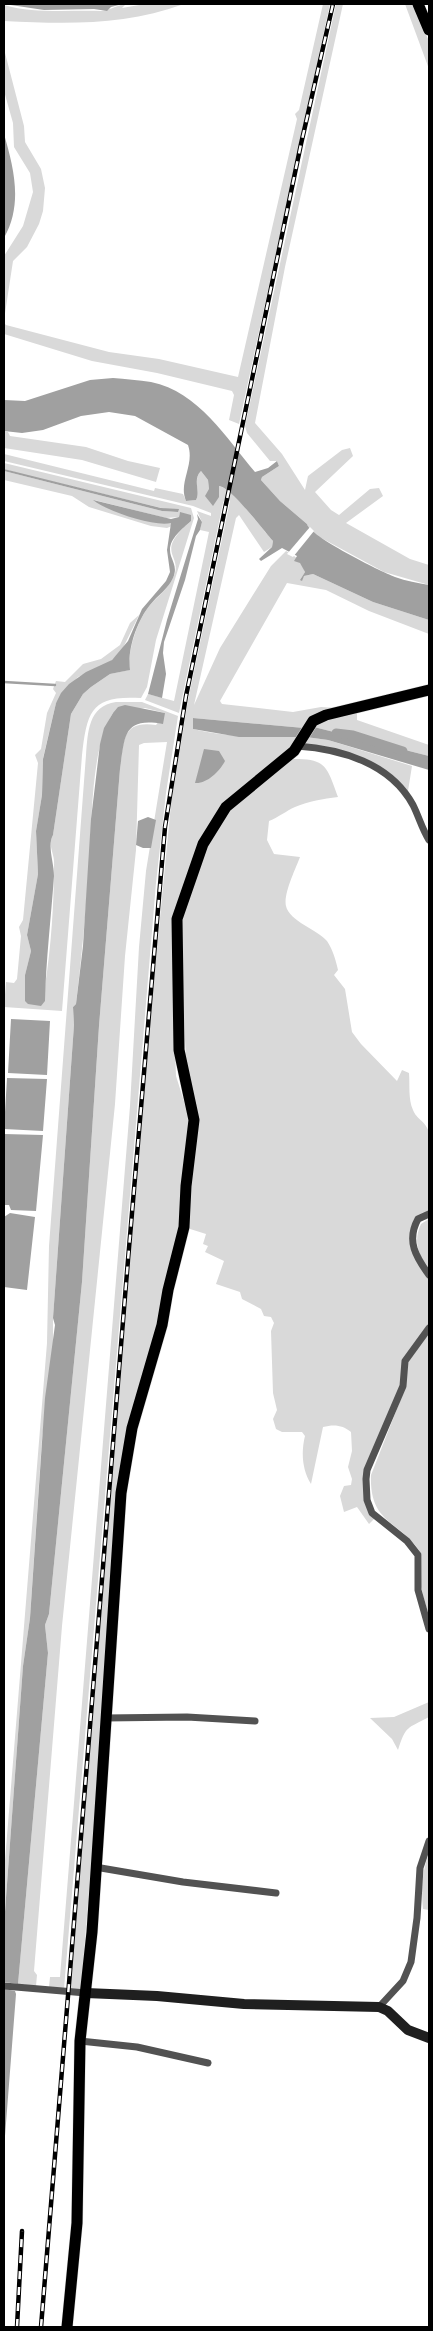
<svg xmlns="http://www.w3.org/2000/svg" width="433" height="2331" font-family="'Nunito Sans',sans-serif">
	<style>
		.green { fill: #d9d9d9 }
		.water { fill: #a0a0a0 }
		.pier { fill: #fff }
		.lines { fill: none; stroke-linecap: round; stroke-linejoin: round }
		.stream { stroke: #a0a0a0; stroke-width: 2.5 }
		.canal { stroke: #a0a0a0; stroke-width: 9 }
		.primary-casing { stroke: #dbdbdb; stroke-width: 12 }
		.street { stroke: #525252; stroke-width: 7 }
		.secondary { stroke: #1f1f1f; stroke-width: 10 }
		.primary { stroke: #000; stroke-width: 11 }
		.rail-casing { stroke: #000; stroke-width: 4.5 }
		.rail { stroke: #fff; stroke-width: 2.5; stroke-dasharray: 8; stroke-linecap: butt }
	</style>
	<rect width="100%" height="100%" fill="#fff"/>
	<path class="green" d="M 123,4 L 126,4 L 122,8 L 145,4 L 184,4 C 124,26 66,24 4,21 L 4,5 C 35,14 70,10 101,11 C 107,11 117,6 123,4 Z
		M 323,4 L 330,4 L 239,424 L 229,420 L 234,395 L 232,391 L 157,373 L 92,361 L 4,334 L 4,323 L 6,325 L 109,352 L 159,359 L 238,377 L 297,119 L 295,114 L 299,110 Z
		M 336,4 L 343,4 L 285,267 L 255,423 L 282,454 L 305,490 L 308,476 L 342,450 L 350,448 L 353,456 L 315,492 L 331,510 L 339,515 L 370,489 L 379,488 L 383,496 L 346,523 L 410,559 L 429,565 L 429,585 L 384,572 L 312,533 L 308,529 L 307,524 L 280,501 L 261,480 L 262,477 L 279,466 L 277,461 L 270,461 L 247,433 L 245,426 Z
		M 405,4 L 412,4 L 429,41 L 429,69 Z
		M 4,49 L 24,126 L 25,142 L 41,169 L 45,188 L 43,211 L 39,224 L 27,247 L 13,261 L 4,320 L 4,256 L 23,226 L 33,192 L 30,173 L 14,147 L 13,123 L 4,91 Z
		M 4,431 L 8,432 L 10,436 L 86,447 L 128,461 L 160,468 L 156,482 L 82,460 L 4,448 Z
		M 4,454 L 154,491 L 155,488 L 183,494 L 186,501 L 196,500 C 201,491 192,481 201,471 L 208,480 L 209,489 L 219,497 L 219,486 C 232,488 262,529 273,541 L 272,547 L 264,552 L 239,515 L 236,518 L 194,705 L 220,648 L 271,566 L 286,551 C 296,556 301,561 305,572 L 300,580 L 304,576 L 313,574 L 373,602 L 429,620 L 429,634 L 369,611 L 326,590 L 287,583 L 220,701 L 222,704 L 293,712 L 321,707 L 336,708 L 304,728 L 193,718 L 193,729 C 228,738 263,736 299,737 C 278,766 243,780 221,808 L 178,902 L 175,1049 L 176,1076 L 187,1111 L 189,1131 L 182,1212 L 158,1326 L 125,1441 L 81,1990 L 70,1990 L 151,1011 L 171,804 L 188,700 L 230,501 L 225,498 L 223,503 L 179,713 L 145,700 L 148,694 L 174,701 L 209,532 L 200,530 L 202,522 L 197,511 L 211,516 L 211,513 L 193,506 L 4,461 Z
		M 4,463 L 191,508 L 194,518 L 156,640 L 147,687 L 141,698 C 92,695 87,710 82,755 L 62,1011 L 4,1007 L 6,982 L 14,983 L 17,979 L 21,936 L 19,927 L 23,920 L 38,763 L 35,755 L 41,749 L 47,713 L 56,693 L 53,689 L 56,681 L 65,682 L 83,664 L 101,659 L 120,645 L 130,623 L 139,615 L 122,650 L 109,663 L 78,677 L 56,703 L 43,758 L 42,795 L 36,831 L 38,874 L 27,935 L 31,951 L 25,975 L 25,1001 L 45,986 C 51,946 54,905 54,865 C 55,853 47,847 53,835 L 71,714 L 83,694 L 91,687 L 110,674 L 129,670 C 128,650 137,621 150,605 C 158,596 168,589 173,578 C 185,555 152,554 191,521 L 191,516 L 180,513 L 179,517 L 166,518 L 94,500 C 117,511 144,525 171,522 L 172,526 L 167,528 L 151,526 L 89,507 L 72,496 L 4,480 L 4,471 L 162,511 L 178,512 L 21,474 L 4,469 Z
		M 116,702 L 142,702 L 178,716 L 166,793 L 156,883 L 64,1989 L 49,1987 L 50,1977 L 60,1977 L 130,1106 L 139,947 L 146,871 L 167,742 L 144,743 L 139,745 L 136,850 L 125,956 L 115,1104 L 62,1626 L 34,1971 L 37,1975 L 36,1986 L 18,1984 L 48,1653 L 45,1625 L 49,1614 L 82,1282 L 99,1026 L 120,769 C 124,742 121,720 156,725 L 165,713 L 145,708 L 113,713 C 92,745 92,813 90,851 C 87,902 82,953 76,1004 L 73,1007 L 74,1025 L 53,1318 L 53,1350 L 42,1439 L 30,1618 L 23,1666 L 4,1925 L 4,1873 L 47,1343 L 49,1246 L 86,755 C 88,732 88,706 116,702 Z
		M 357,712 L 357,720 L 429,745 L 429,756 L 314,727 L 320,721 Z
		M 306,737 L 328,740 L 412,766 L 408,791 L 363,758 L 340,750 L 301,744 Z
		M 287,759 C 326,758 326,764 338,797 C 323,799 309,801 295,807 C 286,811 279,817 269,821 L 267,840 L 274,854 L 300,857 C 296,868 283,894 286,906 C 289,921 318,930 327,941 C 333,950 336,961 338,970 L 334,975 L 345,989 L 352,1032 L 361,1044 L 397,1081 L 402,1070 L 409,1073 C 410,1085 408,1099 413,1110 C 417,1120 424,1119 429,1132 L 429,1213 L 425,1214 L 411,1236 L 429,1277 L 429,1326 L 409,1352 L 402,1385 L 365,1479 L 375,1518 L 369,1524 L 357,1507 L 344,1512 L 340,1496 L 344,1486 L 351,1485 L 352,1479 L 348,1467 L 352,1451 L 351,1432 C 343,1425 334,1424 323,1427 L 311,1484 C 302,1470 301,1452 305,1436 L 302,1432 L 282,1432 L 276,1429 L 273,1419 L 277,1410 L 273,1393 L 271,1331 L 274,1323 L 271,1317 L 264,1316 L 261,1309 L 242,1299 L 240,1292 L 216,1284 L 224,1261 L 205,1252 L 208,1246 L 203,1244 L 206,1234 L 187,1228 L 192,1173 L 179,925 L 201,854 L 229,806 Z
		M 429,1219 L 429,1272 C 420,1256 412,1243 421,1224 Z
		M 429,1332 L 429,1618 L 421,1587 L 422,1555 C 402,1520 369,1526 371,1475 L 404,1391 L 408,1362 Z
		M 429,1702 L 429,1717 C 407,1729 406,1725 398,1750 L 392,1739 L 370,1718 L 394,1717 Z
		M 429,1853 L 429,1910 L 423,1909 C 421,1889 422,1872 429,1853 Z"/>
	<path class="water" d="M 4,4 L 123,4 L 111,7 L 107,11 L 94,9 L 44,10 Z
		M 4,134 C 14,169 23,204 4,238 Z
		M 113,378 C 125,379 139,380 151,382 C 199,392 226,438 255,472 L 268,468 L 277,461 L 279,466 L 262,477 L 261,480 L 280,501 L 307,524 C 309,536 380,571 395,577 C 406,581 418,583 429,585 L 429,620 L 373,602 L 313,574 L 304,576 L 302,581 L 300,580 L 305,572 L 300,563 L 294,561 L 297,556 L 282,548 L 261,561 L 259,559 L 272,547 L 273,541 C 263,530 231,487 219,486 L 219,497 L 213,506 L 205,496 L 209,489 L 208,480 L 201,471 C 192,480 201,491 196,500 L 186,501 C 178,482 195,465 188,445 L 135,416 L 109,412 L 81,416 L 43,430 L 22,433 L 4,431 L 4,400 L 25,401 L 90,380 Z
		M 4,469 L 161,508 L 179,509 L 178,512 L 162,511 L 4,471 Z
		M 93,500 L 171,519 L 179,517 L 180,512 L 191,515 L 191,521 C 181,530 166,541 171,556 C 174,564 177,569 173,578 C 168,589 158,595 150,605 C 137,621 127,650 130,670 L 110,674 L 91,687 L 83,694 L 71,714 L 53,835 C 47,846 54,862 54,876 C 51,918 46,960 45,1001 L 41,1006 L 28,1004 L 25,1001 L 25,975 L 31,951 L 27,935 L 38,874 L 36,831 L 42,795 L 43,759 L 56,703 L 61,693 L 69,684 L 86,672 L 112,660 L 128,641 L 142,609 L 166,581 L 170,572 L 167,550 L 171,523 C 153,527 107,511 93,500 Z
		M 197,514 L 202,522 L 200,530 L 196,536 L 185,580 L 164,642 L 163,653 L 166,674 L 162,698 L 148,694 L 167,620 L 198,519 Z
		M 125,705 L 165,713 L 163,724 C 123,717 125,736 120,769 L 99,1026 L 82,1282 L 49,1614 L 45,1625 L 48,1653 L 18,1984 L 4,1982 L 4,1925 L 23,1666 L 30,1618 L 45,1398 L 55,1325 L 53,1318 L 74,1025 L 73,1007 L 76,1004 L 83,946 L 91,819 L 100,744 L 104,728 L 113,713 L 118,707 Z
		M 193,718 L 304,728 L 299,737 L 239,737 L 193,729 Z
		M 314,727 L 429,756 L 429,770 L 328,740 L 306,737 Z
		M 204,749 L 219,751 L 225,761 C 220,771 207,784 195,783 Z
		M 148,817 L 156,820 L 151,848 L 143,848 L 136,845 L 138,821 Z
		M 11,1019 L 50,1021 L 47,1075 L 8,1073 Z
		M 7,1078 L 47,1079 L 43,1131 L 4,1129 Z
		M 4,1134 L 43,1135 L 36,1211 L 11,1210 L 9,1205 L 4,1205 Z
		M 10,1213 L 35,1217 L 27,1290 L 4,1287 L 4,1217 Z
		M 4,1989 L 15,1991 L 16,1994 L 4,2149 Z"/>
	<path class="pier" d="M 310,527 L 314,531 L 293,557 L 287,554 Z"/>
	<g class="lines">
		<path class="stream" d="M 4,682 L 55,685"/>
		<path class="canal" d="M 336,733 L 353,735 L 403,751"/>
		<defs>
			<path id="primary" d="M 418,4 L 429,30
				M 67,2327 L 77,2223 L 80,2041 L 92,1932 L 121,1493 L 132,1428 L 162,1325 L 168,1290 L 184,1227 L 186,1186 L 194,1120 L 179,1050 L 177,919 L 203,844 L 226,807 L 294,751 L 313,721 L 326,715 L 429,690"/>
		</defs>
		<use href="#primary" class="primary-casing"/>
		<path class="street" d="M 297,746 C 341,749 390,763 413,805 C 419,817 422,829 429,840
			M 429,1214 L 418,1219 C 406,1241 416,1257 429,1275
			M 429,1328 L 405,1361 L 403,1386 L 367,1470 L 366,1479 L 367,1500 L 372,1513 L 407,1541 L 418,1555 L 418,1590 L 429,1629
			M 105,1718 L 187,1717 L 255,1721
			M 95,1867 L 183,1882 L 276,1893
			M 4,1986 L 86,1993
			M 379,2007 L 403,1981 L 411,1962 L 417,1918 L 420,1868 L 429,1841
			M 80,2041 L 137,2047 L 208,2063"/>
		<path class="secondary" d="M 86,1993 L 157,1996 L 244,2004 L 379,2007 L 388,2011 L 408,2030 L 429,2038"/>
		<use href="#primary" class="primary"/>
		<defs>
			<path id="rail" d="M 17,2327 L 22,2231
				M 41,2327 L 128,1260 L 165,827 L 186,696 L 301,144 L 333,4"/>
		</defs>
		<use href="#rail" class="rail-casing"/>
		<use href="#rail" class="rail"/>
	</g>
	<rect width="433" height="2331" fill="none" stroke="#000000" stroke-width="10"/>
</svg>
